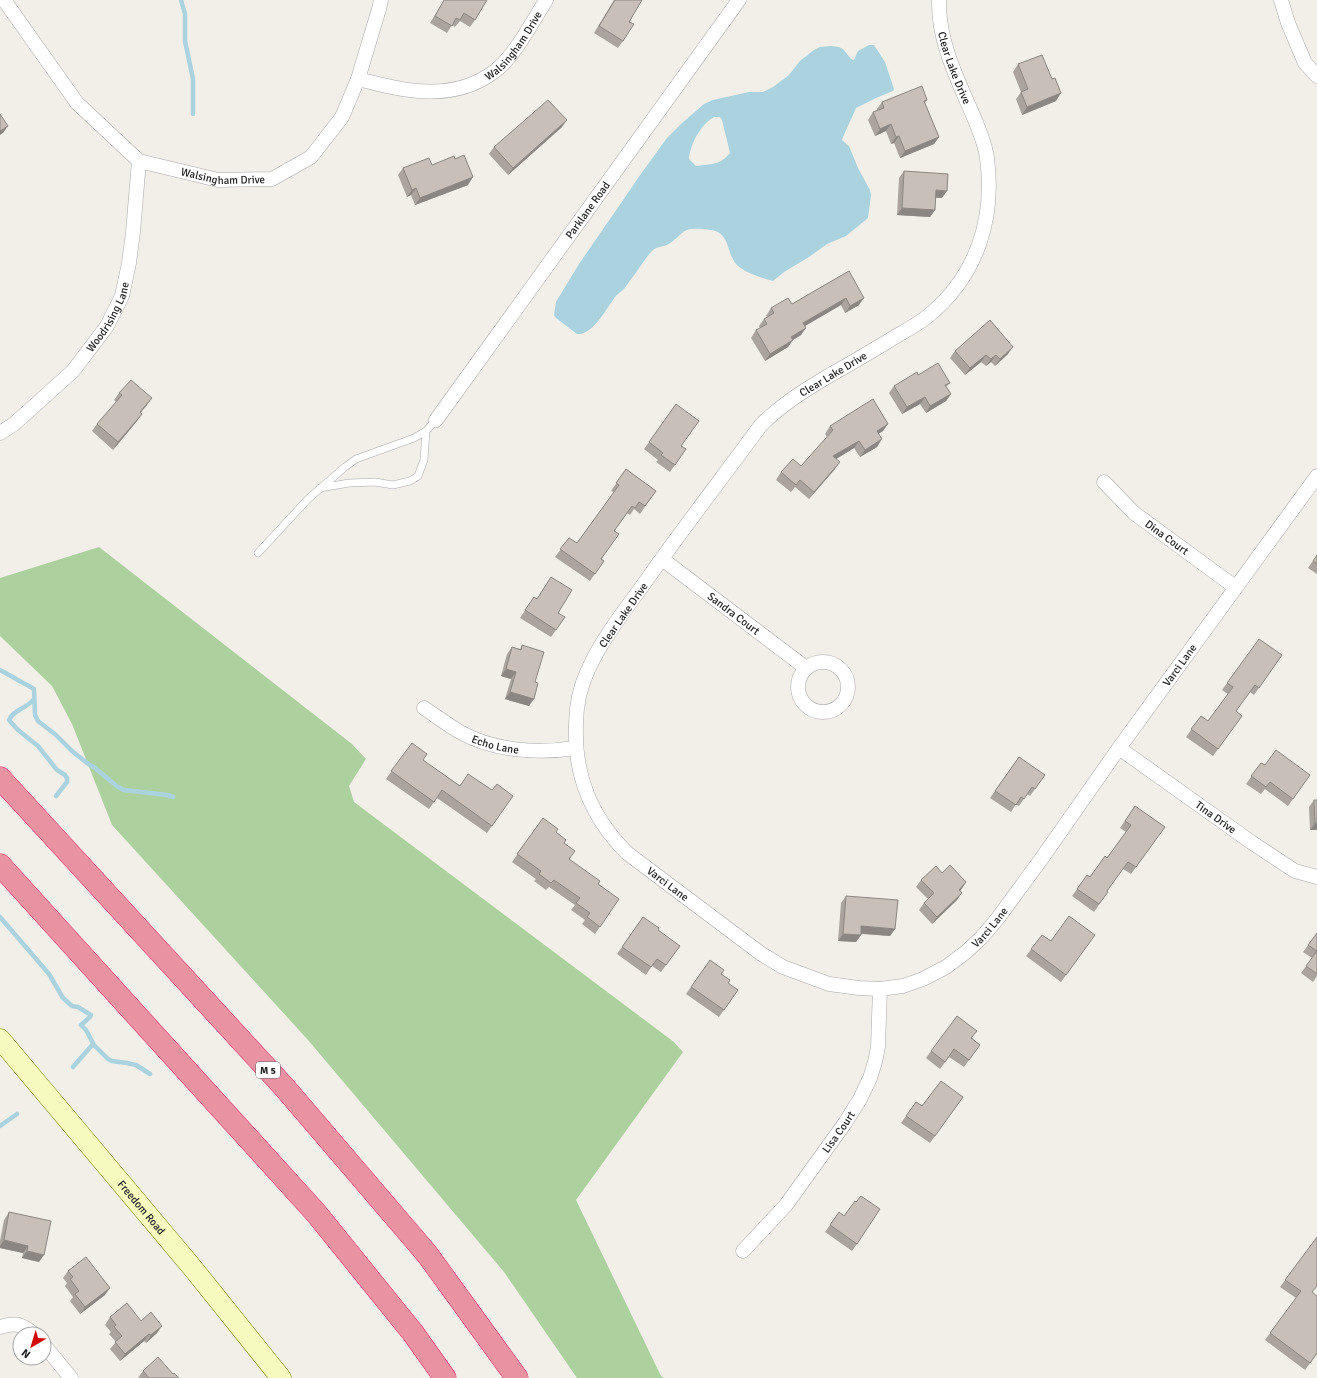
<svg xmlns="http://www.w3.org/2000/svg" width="1317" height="1378" font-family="Signika,sans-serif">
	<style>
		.forest { fill: #add19e }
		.water { fill: #aad3df; fill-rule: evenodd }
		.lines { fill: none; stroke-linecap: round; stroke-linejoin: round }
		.stream { stroke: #aad3df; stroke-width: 4.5 }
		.lane-casing { stroke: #a9a9a9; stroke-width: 8 }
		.street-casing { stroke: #a9a9a9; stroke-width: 15 }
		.secondary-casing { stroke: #707d05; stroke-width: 21 }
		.highway-casing { stroke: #dc2a67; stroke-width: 23 }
		.lane { stroke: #fff; stroke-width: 7 }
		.street { stroke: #fff; stroke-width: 14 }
		.secondary { stroke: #f7fabf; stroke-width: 20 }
		.highway { stroke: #e892a2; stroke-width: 22 }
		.wall { fill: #aba49e }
		.shaded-wall { fill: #8b8681 }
		.building { fill: #c7bfb8; stroke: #8b8681 }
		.labels { text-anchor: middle; stroke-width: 3; stroke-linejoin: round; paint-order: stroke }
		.shield { fill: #fff; stroke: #646464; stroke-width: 1 }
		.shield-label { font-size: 10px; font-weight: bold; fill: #222 }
		.street-label { font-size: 11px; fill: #222; stroke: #fff }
	</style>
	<rect width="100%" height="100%" fill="#f2efe9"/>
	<path class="forest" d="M 99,547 L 352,744 L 366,759 L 349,786 L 354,802 L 674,1042 L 683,1052 L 576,1200 L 661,1376 L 664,1378 L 577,1378 L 504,1272 L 308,1040 L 112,825 L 72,724 L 52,686 L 0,636 L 0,578 Z"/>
	<path class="water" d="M 869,45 L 874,45 L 885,62 L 894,89 L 893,91 L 876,98 L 856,108 L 843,137 L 842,140 L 849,146 L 858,168 L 870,190 L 871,195 L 868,218 L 846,236 L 827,244 L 809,257 L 784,272 L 773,281 C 760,277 747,274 737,265 C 726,254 731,233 711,230 C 704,229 694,228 687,230 C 680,233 675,241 667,245 C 661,247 655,247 651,252 C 645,259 640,267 635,274 C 631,279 628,284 624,289 C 621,292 617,294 615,297 C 607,308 592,336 577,334 L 556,318 L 554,315 L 556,302 L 579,264 L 643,171 L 667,138 L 681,124 L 704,104 L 713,100 L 749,92 L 763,92 L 773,87 L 789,75 L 800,61 L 814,50 L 820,47 L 831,46 L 839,47 L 843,49 L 851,59 L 854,60 L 858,51 ZM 714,117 L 720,117 L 722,120 L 730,153 C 720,165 712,164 696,166 L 689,159 C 690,144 701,124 714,117 Z"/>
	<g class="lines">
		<path class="stream" d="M 181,0 L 185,14 L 185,41 L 193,79 L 193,114
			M 0,670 L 34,689 L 35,715 L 38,721 L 56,735 L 72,751 L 87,763 L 95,768 L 118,787 L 124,790 L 167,795 L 173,797
			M 33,700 C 27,708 13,710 9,720 L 18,730 L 38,746 L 57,770 L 65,775 L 67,778 L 67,782 L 56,796
			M 0,917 L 49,974 L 63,998 L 72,1006 L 78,1007 L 91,1015 L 90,1017 L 81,1025 L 86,1030 L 94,1045 L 108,1059 L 112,1061 L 127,1063 L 136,1065 L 150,1074
			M 73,1067 L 93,1044
			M 0,1126 L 17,1114"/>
		<defs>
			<path id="lane" d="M 320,488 L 349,483 L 375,482 L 393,485 L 410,481 L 418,476 L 424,460 L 426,431
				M 258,553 L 308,499 L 345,467 L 356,459 L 414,438 L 426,431 L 436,420"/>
			<g id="street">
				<path id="s1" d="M 4,0 L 77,103 L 139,161 L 218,180 L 272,179 L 311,157 L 342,117 L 358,79 L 379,9 L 381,0"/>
				<path id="s2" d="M 939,0 C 938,40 956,76 972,113 C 978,127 985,143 987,158 C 995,219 977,276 928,316 C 917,325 903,332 890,340 C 870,352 850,364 830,375 C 805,390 782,404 761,425 C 725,474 688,522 653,571 C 631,603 604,634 588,670 C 580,687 576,706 576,725 C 574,776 591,817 627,853 L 760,953 L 783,967 L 829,984 L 859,988 L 880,989 L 903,986 L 923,979 L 946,967 L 966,952 L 982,937 L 998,918 L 1042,858 L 1119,748 L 1317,476"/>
				<path d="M 1281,0 L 1288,23 L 1305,63 L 1317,76"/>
				<path id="s3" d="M 358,79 C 405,91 453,103 495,71 C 514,57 533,21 546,0"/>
				<path id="s4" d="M 436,420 L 739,0"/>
				<path id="s5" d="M 0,433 L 14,424 L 73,371 L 107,326 L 122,296 L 129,263 L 133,232 L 139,161"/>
				<path id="s6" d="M 1104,482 L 1134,513 L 1235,587"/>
				<path id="s7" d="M 662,559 L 806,668"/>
				<circle cx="823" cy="687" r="25"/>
				<path id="s8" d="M 424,708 C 436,716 448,725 460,732 C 494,751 538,754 575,748"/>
				<path id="s9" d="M 1119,748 L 1251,842 L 1295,871 L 1317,877"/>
				<path id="s10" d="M 743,1251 L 786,1205 L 845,1123 L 860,1099 L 870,1078 L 875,1062 L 878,1047 L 880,989"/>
				<path d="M 0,1327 C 16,1322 21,1324 34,1334"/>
				<path d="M 44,1345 L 71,1378"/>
			</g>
			<g id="secondary">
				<path id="s11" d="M 0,1039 L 191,1266 L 281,1378"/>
			</g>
			<path id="highway" d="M 0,778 L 285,1088 L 427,1254 L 517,1378
				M 0,865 L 316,1213 L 413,1333 L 445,1378"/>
		</defs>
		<use href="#lane" class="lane-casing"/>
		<use href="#street" class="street-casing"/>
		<use href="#secondary" class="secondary-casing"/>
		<use href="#highway" class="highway-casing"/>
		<use href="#lane" class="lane"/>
		<use href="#street" class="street"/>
		<use href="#secondary" class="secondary"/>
		<use href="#highway" class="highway"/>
	</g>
	<path class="wall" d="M 444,0 L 487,0 L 475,20 L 470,27 L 460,21 L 455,27 L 452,25 L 447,33 L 430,23 Z
		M 614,0 L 642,0 L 629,22 L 623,41 L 618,48 L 594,33 Z
		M 1018,64 L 1056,101 L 1022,115 L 1016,99 L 1021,92 L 1013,72 Z
		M 927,100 L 925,103 L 939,137 L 934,144 L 900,158 L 894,143 L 891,144 L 886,131 L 875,136 L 868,120 L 873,112 L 877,111 L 877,109 L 882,102 Z
		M 562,127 L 508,175 L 489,154 L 494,147 Z
		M 432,165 L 468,185 L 415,205 L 411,195 L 407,197 L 398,175 L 403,168 Z
		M 904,171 L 942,198 L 935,198 L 935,210 L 930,217 L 897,215 L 899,178 Z
		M 849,271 L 859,305 L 845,313 L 841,305 L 805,326 L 801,335 L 793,340 L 788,347 L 765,361 L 751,338 L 756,330 L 760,328 L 759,326 L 764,319 L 767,317 L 766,316 L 771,308 L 792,304 Z
		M 955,351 L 1008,354 L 995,366 L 991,362 L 986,366 L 981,362 L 965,375 L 950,358 Z
		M 918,375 L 950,383 L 946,387 L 951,394 L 946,401 L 926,413 L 920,404 L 902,414 L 889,393 L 894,386 Z
		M 119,393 L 147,405 L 140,413 L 142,414 L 137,421 L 113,450 L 92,431 L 97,424 L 116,402 L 114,400 Z
		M 676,404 L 682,446 L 686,449 L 670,472 L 656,462 L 658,460 L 644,449 Z
		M 830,426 L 883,431 L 878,434 L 877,447 L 860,457 L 854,448 L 836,459 L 835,469 L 809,499 L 795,487 L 791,492 L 776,480 L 781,472 L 801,466 L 827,437 L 825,434 Z
		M 626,469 L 656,491 L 640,514 L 634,509 L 630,515 L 627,513 L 614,531 L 601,559 L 604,561 L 590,581 L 555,557 L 569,538 L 577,543 L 614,492 L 611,491 Z
		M 1317,555 L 1317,574 L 1308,568 Z
		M 551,577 L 558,613 L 556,630 L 551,637 L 520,618 L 534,597 L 537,599 Z
		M 522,645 L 529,706 L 505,699 L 511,679 L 501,676 L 507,654 L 512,647 L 520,649 Z
		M 1282,655 L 1254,695 L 1250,692 L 1236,711 L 1242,716 L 1213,756 L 1186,737 L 1201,716 L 1208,721 L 1228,694 L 1222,690 L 1227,683 Z
		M 412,743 L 423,760 L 460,786 L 492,790 L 513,796 L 487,833 L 437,798 L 429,809 L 386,779 Z
		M 1019,757 L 1045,775 L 1030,796 L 1027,794 L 1019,806 L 1016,804 L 1011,812 L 990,798 Z
		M 1261,763 L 1265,765 L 1310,775 L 1288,806 L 1265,789 L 1261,794 L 1246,784 Z
		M 1314,800 L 1317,800 L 1317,830 L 1310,830 L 1309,807 Z
		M 1135,806 L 1165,827 L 1131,874 L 1123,869 L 1107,891 L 1108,892 L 1094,912 L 1072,896 L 1087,875 L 1090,877 L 1107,858 L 1126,832 L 1120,828 Z
		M 543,818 L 556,832 L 564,843 L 569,859 L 598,884 L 619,899 L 595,934 L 582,924 L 585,920 L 571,910 L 575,905 L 549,887 L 546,890 L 534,881 L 536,879 L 512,862 Z
		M 942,873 L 966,882 L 960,891 L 957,900 L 932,924 L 919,910 L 924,903 L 928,899 L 916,887 L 921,880 Z
		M 846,896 L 895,929 L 890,936 L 861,934 L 861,935 L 856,942 L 838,941 L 841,903 Z
		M 643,917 L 658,930 L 680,946 L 661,972 L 652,966 L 646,975 L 617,954 Z
		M 1317,933 L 1317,976 L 1313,982 L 1301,973 L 1312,958 L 1303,952 Z
		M 1042,935 L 1051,941 L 1095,935 L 1061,982 L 1026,956 Z
		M 710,960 L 728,983 L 738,990 L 719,1017 L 686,994 Z
		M 972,1038 L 980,1045 L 964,1067 L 949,1057 L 940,1069 L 926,1058 L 931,1051 Z
		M 963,1097 L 930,1143 L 901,1123 L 916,1102 L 922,1106 Z
		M 9,1212 L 39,1262 L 22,1258 L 23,1253 L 0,1248 L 0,1241 L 4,1220 Z
		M 839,1212 L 857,1244 L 852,1251 L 825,1232 Z
		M 1317,1237 L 1312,1292 L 1317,1354 L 1305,1370 L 1265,1340 L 1296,1298 L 1280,1287 Z
		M 68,1271 L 105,1295 L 80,1314 L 70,1301 L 73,1297 L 65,1286 L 67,1283 L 63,1278 Z
		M 110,1317 L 141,1321 L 157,1333 L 146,1343 L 144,1341 L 120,1361 L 110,1349 L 116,1342 L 109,1334 L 111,1332 L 105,1325 Z
		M 143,1371 L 173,1374 L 179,1378 L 138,1378 Z"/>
	<path class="shaded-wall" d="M 1061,93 L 1056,101 L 1022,115 L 1027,107 Z
		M 567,120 L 562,127 L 508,175 L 513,168 Z
		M 891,124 L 886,131 L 875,136 L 880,129 Z
		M 8,126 L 3,133 L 0,135 L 0,131 Z
		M 899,136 L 894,143 L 891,144 L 896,137 Z
		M 939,137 L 934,144 L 900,158 L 905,151 Z
		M 473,177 L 468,185 L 415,205 L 420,198 Z
		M 416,188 L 411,195 L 407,197 L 412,190 Z
		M 936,190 L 947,191 L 942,198 L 931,197 Z
		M 902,208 L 935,210 L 930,217 L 897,215 Z
		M 846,298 L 841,305 L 798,330 L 803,323 Z
		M 864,298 L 859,305 L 845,313 L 850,306 Z
		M 806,328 L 801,335 L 786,344 L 791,337 Z
		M 793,340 L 788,347 L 765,361 L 770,354 Z
		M 1013,347 L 1008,354 L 995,366 L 1000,359 Z
		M 986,355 L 981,362 L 965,375 L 970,368 Z
		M 996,355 L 991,362 L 986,366 L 991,359 Z
		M 951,394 L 946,401 L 926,413 L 930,406 Z
		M 925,397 L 920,404 L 902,414 L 907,407 Z
		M 152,398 L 147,405 L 135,419 L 140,412 Z
		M 142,414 L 137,421 L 113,450 L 118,442 Z
		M 888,424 L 883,431 L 872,438 L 877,431 Z
		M 882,439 L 877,447 L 860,457 L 865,450 Z
		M 859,441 L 854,448 L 828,464 L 833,456 Z
		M 840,462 L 835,469 L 809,499 L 814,492 Z
		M 506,669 L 516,672 L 511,679 L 501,676 Z
		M 510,692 L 534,699 L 529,706 L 505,699 Z
		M 1315,823 L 1317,823 L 1317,830 L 1310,830 Z
		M 966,882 L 961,890 L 954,897 L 959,890 Z
		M 962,893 L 957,900 L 932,924 L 937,917 Z
		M 861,926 L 895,929 L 890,936 L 856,933 Z
		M 843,934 L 861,935 L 856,942 L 838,941 Z
		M 4,1240 L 28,1246 L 23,1253 L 0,1248 L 0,1246 Z
		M 27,1251 L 44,1255 L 39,1262 L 22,1258 Z
		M 110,1288 L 105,1295 L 80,1314 L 85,1307 Z
		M 162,1326 L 157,1333 L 146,1343 L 151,1335 Z
		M 149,1334 L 144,1341 L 120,1361 L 125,1354 Z"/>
	<path class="building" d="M 444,0 L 487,0 L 475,20 L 464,13 L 460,20 L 456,18 L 452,26 L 435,16 Z
		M 615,0 L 642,0 L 629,22 L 634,24 L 623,41 L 599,26 Z
		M 1042,55 L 1052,79 L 1055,78 L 1061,93 L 1027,107 L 1021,92 L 1028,89 L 1018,64 Z
		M 922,86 L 927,100 L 924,101 L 939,137 L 905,151 L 899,136 L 896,137 L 891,124 L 880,129 L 873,112 L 884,108 L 882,102 Z
		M 548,100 L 567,120 L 513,168 L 494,147 Z
		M 0,114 L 8,126 L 0,131 Z
		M 464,155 L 473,177 L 420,198 L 416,188 L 412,190 L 403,168 L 429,158 L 432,165 L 454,156 L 455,159 Z
		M 904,171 L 948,174 L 947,191 L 936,190 L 935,210 L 902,208 Z
		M 849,271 L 864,298 L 850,306 L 846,298 L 803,323 L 806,328 L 791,337 L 793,340 L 770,354 L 756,330 L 767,324 L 764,319 L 774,313 L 771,308 L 788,298 L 792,304 Z
		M 990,320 L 1013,347 L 1000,359 L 996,355 L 991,359 L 986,355 L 970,368 L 955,351 Z
		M 938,363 L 950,383 L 945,385 L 951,394 L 930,406 L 925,397 L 907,407 L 894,386 L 917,372 L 918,375 Z
		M 131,380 L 152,398 L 140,412 L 142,414 L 118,442 L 97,424 L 122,395 L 119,393 Z
		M 873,399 L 888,424 L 877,431 L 882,439 L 865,450 L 859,441 L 833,456 L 840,462 L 814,492 L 800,480 L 796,485 L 781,472 L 793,459 L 801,466 L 833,430 L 830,426 Z
		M 676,404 L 699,421 L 681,446 L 686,449 L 675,465 L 661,455 L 663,453 L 649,442 Z
		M 626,469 L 656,491 L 645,506 L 639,502 L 635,508 L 632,506 L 614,531 L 619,534 L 601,559 L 604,561 L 595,574 L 560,549 L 569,538 L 577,543 L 619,485 L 616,483 Z
		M 1317,555 L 1317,564 L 1313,561 Z
		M 551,577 L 572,590 L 558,613 L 565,617 L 556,630 L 525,610 L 534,597 L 537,599 Z
		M 1259,639 L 1282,655 L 1259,688 L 1255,685 L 1236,711 L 1242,716 L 1218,749 L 1191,729 L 1201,716 L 1208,721 L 1233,687 L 1227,683 Z
		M 522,645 L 544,652 L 535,682 L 538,683 L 534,699 L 510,692 L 516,672 L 506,669 L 512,647 L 521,650 Z
		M 412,743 L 427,754 L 423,760 L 460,786 L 468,774 L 492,790 L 497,784 L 513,796 L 492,826 L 442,790 L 434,802 L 391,771 Z
		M 1276,750 L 1310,775 L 1293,799 L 1270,782 L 1266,787 L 1251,776 L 1261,763 L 1265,765 Z
		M 1019,757 L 1045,775 L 1035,789 L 1032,787 L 1024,799 L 1021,797 L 1016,805 L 995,791 Z
		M 1314,800 L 1317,800 L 1317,823 L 1315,823 Z
		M 1135,806 L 1165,827 L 1136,867 L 1128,862 L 1107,891 L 1108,892 L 1099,904 L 1077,889 L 1087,875 L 1090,877 L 1105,856 L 1107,858 L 1131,825 L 1125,821 Z
		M 543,818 L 558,829 L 556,832 L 566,840 L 564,843 L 575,851 L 569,859 L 600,881 L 598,884 L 619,899 L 600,927 L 587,917 L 590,913 L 576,903 L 580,898 L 554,880 L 551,883 L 539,874 L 541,871 L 517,854 Z
		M 950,865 L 966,882 L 959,890 L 962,893 L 937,917 L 924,903 L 934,893 L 921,880 L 936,866 L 942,873 Z
		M 846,896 L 898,900 L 895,929 L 861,926 L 861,935 L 843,934 Z
		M 1069,916 L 1095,935 L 1066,975 L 1031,949 L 1042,935 L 1051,941 Z
		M 643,917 L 659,928 L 658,930 L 680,946 L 666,965 L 657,959 L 651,967 L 622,947 Z
		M 1317,933 L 1317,951 L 1308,945 Z
		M 1317,951 L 1317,974 L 1306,966 Z
		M 710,960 L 724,970 L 721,974 L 730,980 L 728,983 L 738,990 L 724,1010 L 691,987 Z
		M 957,1016 L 977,1031 L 971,1038 L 980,1045 L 969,1060 L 954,1049 L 945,1062 L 931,1051 Z
		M 941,1081 L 963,1097 L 935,1136 L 906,1116 L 916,1102 L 922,1106 Z
		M 861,1196 L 880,1209 L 857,1244 L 830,1225 L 839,1212 L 844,1216 L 855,1201 L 856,1202 Z
		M 9,1212 L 51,1221 L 44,1255 L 27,1251 L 28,1246 L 4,1240 Z
		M 1317,1237 L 1317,1286 L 1312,1292 L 1317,1296 L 1317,1353 L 1310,1363 L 1270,1333 L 1301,1291 L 1285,1280 Z
		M 86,1257 L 110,1288 L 85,1307 L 75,1294 L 79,1291 L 70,1279 L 73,1277 L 68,1271 Z
		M 127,1303 L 141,1321 L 151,1312 L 162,1326 L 151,1335 L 149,1334 L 125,1354 L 115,1342 L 122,1336 L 114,1327 L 116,1325 L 110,1317 Z
		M 158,1357 L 173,1374 L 174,1373 L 179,1378 L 149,1378 L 143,1371 Z"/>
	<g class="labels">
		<rect class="shield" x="256" y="1062" width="24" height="16" rx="3"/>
		<g class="shield-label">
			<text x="268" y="1074">M 5</text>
		</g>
		<g class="street-label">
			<text dy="4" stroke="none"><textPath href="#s3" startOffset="174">Walsingham Drive</textPath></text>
			<text dy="4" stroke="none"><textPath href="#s2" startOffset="70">Clear Lake Drive</textPath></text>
			<text dy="4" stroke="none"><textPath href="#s1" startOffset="297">Walsingham Drive</textPath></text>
			<text dy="4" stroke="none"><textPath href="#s4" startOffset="259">Parklane Road</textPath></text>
			<text dy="4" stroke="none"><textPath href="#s5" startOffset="161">Woodrising Lane</textPath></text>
			<text transform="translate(833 374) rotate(-31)" y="4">Clear Lake Drive</text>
			<text dy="4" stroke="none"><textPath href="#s6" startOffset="84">Dina Court</textPath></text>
			<text dy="4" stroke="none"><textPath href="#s7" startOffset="90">Sandra Court</textPath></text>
			<text transform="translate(623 615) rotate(-55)" y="4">Clear Lake Drive</text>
			<text dy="4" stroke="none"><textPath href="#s2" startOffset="1789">Varci Lane</textPath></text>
			<text dy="4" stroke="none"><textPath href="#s8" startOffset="81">Echo Lane</textPath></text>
			<text dy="4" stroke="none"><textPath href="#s9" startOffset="119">Tina Drive</textPath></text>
			<text dy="4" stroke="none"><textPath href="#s2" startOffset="1093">Varci Lane</textPath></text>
			<text dy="4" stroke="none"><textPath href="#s2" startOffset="1465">Varci Lane</textPath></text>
			<text dy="4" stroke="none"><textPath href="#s10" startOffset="153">Lisa Court</textPath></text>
			<text dy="4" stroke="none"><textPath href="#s11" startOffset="220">Freedom Road</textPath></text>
		</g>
	</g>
	<g transform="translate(32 1346) rotate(218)"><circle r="19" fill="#ffffff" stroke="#a7a7a7"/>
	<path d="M0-3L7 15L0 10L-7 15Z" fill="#d40000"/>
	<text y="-6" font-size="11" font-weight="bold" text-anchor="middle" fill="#222222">N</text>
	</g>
</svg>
